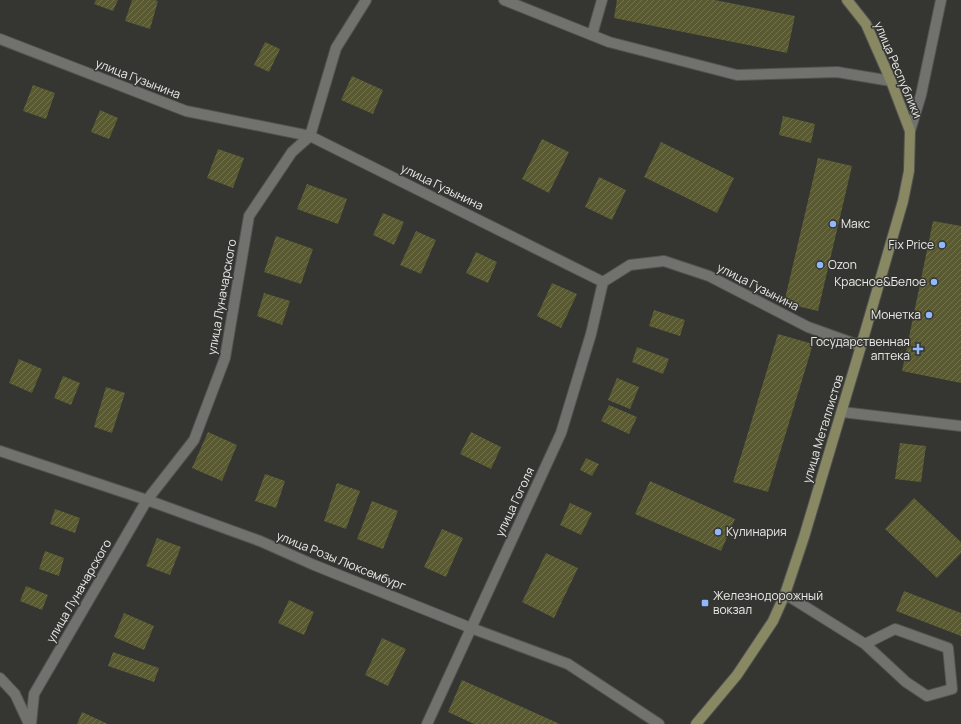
<svg xmlns="http://www.w3.org/2000/svg" width="961" height="724" font-family="Manrope,sans-serif">
	<style>
		.building { fill: url(#building-hatch) }
		.lines { fill: none; stroke-linecap: round; stroke-linejoin: round }
		.lane-casing { stroke: #525250; stroke-width: 12 }
		.street-casing { stroke: #525250; stroke-width: 12 }
		.secondary-casing { stroke: #525250; stroke-width: 12 }
		.lane { stroke: #71716e; stroke-width: 10 }
		.street { stroke: #71716e; stroke-width: 10 }
		.secondary { stroke: #888863; stroke-width: 10 }
		.poi-dot { fill: #8fb8fd; stroke: #353532; stroke-width: 1.5 }
		.labels { text-anchor: middle; stroke-width: 3; stroke-linejoin: round; paint-order: stroke }
		.street-label { font-size: 12px; fill: #eaeae8; stroke: #353532 }
		.poi-label { font-size: 12px; fill: #eaeae8; stroke: #353532; text-anchor: start }
	</style>
	<defs>
		<pattern id="building-hatch" width="6" height="6" patternUnits="userSpaceOnUse"><rect width="6" height="6" fill="#595a31"/><path d="M-1 1l2-2M0 6l6-6M5 7l2-2" fill="none" stroke="#71724f"/></pattern>
	</defs>
	<rect width="100%" height="100%" fill="#353532"/>
	<path class="building" d="M 96,0 L 118,0 L 113,11 L 94,4 Z
		M 132,0 L 154,0 L 158,1 L 150,29 L 125,21 Z
		M 617,0 L 715,0 L 795,16 L 787,53 L 614,18 Z
		M 265,42 L 280,49 L 269,72 L 254,65 Z
		M 352,76 L 383,90 L 373,114 L 341,100 Z
		M 33,85 L 55,93 L 46,119 L 23,111 Z
		M 100,110 L 118,118 L 109,139 L 91,132 Z
		M 783,116 L 815,124 L 811,143 L 779,135 Z
		M 542,139 L 569,152 L 549,193 L 522,179 Z
		M 661,142 L 734,178 L 717,213 L 644,177 Z
		M 218,149 L 244,158 L 233,188 L 207,178 Z
		M 818,158 L 852,166 L 818,311 L 784,303 Z
		M 599,177 L 626,190 L 612,220 L 585,207 Z
		M 307,184 L 347,199 L 338,224 L 297,209 Z
		M 383,213 L 404,222 L 394,245 L 373,235 Z
		M 933,221 L 961,226 L 961,383 L 902,371 Z
		M 416,231 L 436,240 L 421,274 L 400,265 Z
		M 276,236 L 313,249 L 301,284 L 264,272 Z
		M 476,252 L 497,262 L 488,283 L 466,273 Z
		M 552,283 L 577,294 L 561,328 L 537,316 Z
		M 264,293 L 290,301 L 282,325 L 257,316 Z
		M 654,310 L 685,320 L 680,336 L 649,326 Z
		M 778,334 L 813,344 L 768,492 L 733,482 Z
		M 637,347 L 669,359 L 663,374 L 632,362 Z
		M 19,359 L 42,369 L 32,393 L 9,383 Z
		M 63,376 L 80,383 L 71,405 L 54,398 Z
		M 617,378 L 639,387 L 630,409 L 608,400 Z
		M 106,387 L 125,393 L 112,433 L 94,427 Z
		M 609,405 L 637,417 L 629,434 L 601,421 Z
		M 208,432 L 237,445 L 222,481 L 192,468 Z
		M 471,432 L 501,447 L 491,469 L 460,454 Z
		M 900,443 L 926,446 L 921,482 L 895,479 Z
		M 586,458 L 599,464 L 592,476 L 580,470 Z
		M 265,474 L 285,481 L 276,508 L 255,501 Z
		M 650,481 L 735,519 L 721,551 L 635,514 Z
		M 337,483 L 360,491 L 346,529 L 324,521 Z
		M 914,498 L 961,542 L 961,553 L 937,578 L 885,529 Z
		M 372,501 L 398,511 L 383,549 L 357,539 Z
		M 570,503 L 592,513 L 581,535 L 560,525 Z
		M 55,509 L 80,518 L 75,533 L 50,524 Z
		M 442,529 L 463,538 L 446,577 L 424,567 Z
		M 157,538 L 181,547 L 170,575 L 146,566 Z
		M 45,551 L 64,558 L 59,576 L 39,569 Z
		M 546,553 L 578,568 L 554,618 L 522,602 Z
		M 26,586 L 48,595 L 42,610 L 20,601 Z
		M 904,591 L 961,613 L 961,636 L 896,611 Z
		M 289,600 L 314,612 L 304,635 L 278,623 Z
		M 124,613 L 154,626 L 144,650 L 114,637 Z
		M 382,638 L 406,649 L 388,686 L 365,675 Z
		M 113,652 L 159,668 L 154,682 L 108,666 Z
		M 462,680 L 560,724 L 474,724 L 448,712 Z
		M 82,712 L 108,724 L 77,724 Z"/>
	<g class="lines">
		<defs>
			<path id="lane" d="M 504,0 L 609,42 L 737,75 L 837,72 L 891,81
				M 592,35 L 602,0
				M 842,412 L 961,426
				M 785,594 L 865,644 L 906,682 L 927,696 L 952,689 L 948,648 L 895,629 L 865,644"/>
			<path id="street" d="M 0,39 L 186,111 L 310,136 L 603,282 L 630,265 L 664,261 L 709,276 L 808,327 L 861,346
				M 910,131 L 921,95 L 941,0
				M 0,451 L 147,500 L 260,541 L 314,565 L 471,628 L 568,664 L 659,724
				M 0,678 L 15,694 L 29,724
				M 31,724 L 34,694 L 147,500 L 194,440 L 225,358 L 249,216 L 292,152 L 310,136 L 336,48 L 366,0
				M 427,724 L 561,433 L 591,334 L 603,282"/>
			<path id="secondary" d="M 696,724 L 737,675 L 773,621 L 785,594 L 804,537 L 861,346 L 903,201 L 909,171 L 910,131 L 891,81 L 866,24 L 847,0"/>
		</defs>
		<use href="#lane" class="lane-casing"/>
		<use href="#street" class="street-casing"/>
		<use href="#secondary" class="secondary-casing"/>
		<use href="#lane" class="lane"/>
		<use href="#street" class="street"/>
		<use href="#secondary" class="secondary"/>
	</g>
	<g class="poi-dot">
		<circle cx="833" cy="224" r="4"/>
		<circle cx="942" cy="245" r="4"/>
		<circle cx="820" cy="265" r="4"/>
		<circle cx="934" cy="282" r="4"/>
		<circle cx="929" cy="315" r="4"/>
		<path d="M916 343h4v4h4v4h-4v4h-4v-4h-4v-4h4z"/>
		<circle cx="718" cy="532" r="4"/>
		<rect x="701" y="599" width="8" height="8" rx="2"/>
	</g>
	<g class="labels">
		<g class="street-label">
			<text transform="translate(898 70) rotate(67)" y="4">улица Республики</text>
			<text transform="translate(138 79) rotate(21)" y="4">улица Гузынина</text>
			<text transform="translate(442 187) rotate(26)" y="4">улица Гузынина</text>
			<text transform="translate(758 287) rotate(27)" y="4">улица Гузынина</text>
			<text transform="translate(222 297) rotate(-80)" y="4">улица Луначарского</text>
			<text transform="translate(823 429) rotate(-73)" y="4">улица Металлистов</text>
			<text transform="translate(515 502) rotate(-65)" y="4">улица Гоголя</text>
			<text transform="translate(341 561) rotate(22)" y="4">улица Розы Люксембург</text>
			<text transform="translate(79 591) rotate(-60)" y="4">улица Луначарского</text>
		</g>
		<g class="poi-label">
			<text x="841" y="228">Макс</text>
			<text x="934" y="249" text-anchor="end">Fix Price</text>
			<text x="828" y="269">Ozon</text>
			<text x="926" y="286" text-anchor="end">Красное&amp;Белое</text>
			<text x="921" y="319" text-anchor="end">Монетка</text>
			<text x="910" y="346" text-anchor="end">Государственная<tspan x="910" dy="14">аптека</tspan></text>
			<text x="726" y="536">Кулинария</text>
			<text x="713" y="600">Железнодорожный<tspan x="713" dy="14">вокзал</tspan></text>
		</g>
	</g>
</svg>
